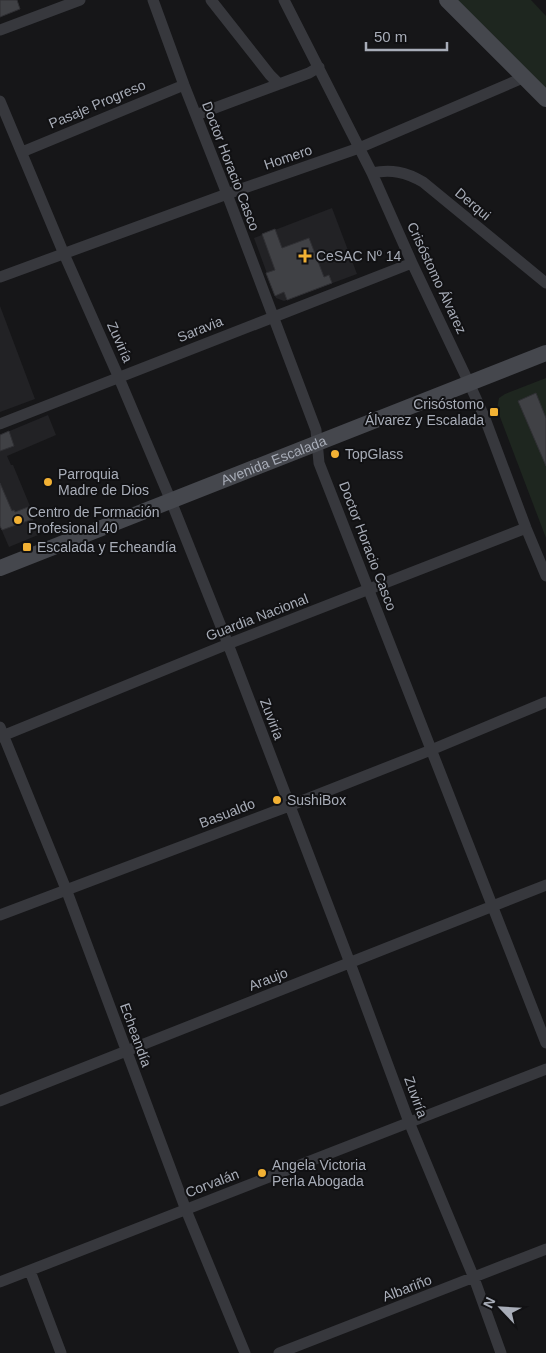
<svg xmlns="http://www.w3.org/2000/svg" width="546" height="1353" font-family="Helvetica,sans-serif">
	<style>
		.built { fill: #222225 }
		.green { fill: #1e261f }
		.building { fill: #404145; stroke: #303034 }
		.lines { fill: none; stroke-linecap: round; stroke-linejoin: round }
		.street { stroke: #37383d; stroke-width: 11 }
		.secondary { stroke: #45474d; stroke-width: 16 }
		.poi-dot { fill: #f2b134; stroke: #111113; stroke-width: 2 }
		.labels { text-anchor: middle; stroke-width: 4; stroke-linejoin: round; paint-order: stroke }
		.street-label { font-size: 14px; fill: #a8adb8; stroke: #111113 }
		.poi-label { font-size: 14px; fill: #a8adb8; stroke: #111113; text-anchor: start }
	</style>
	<rect width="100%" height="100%" fill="#161618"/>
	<path class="built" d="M 332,208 L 357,274 L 284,301 L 276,298 L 254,238 Z
		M 0,306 L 35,399 L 0,412 Z
		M 48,415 L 56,435 L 7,456 L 11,465 L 13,465 L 30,506 L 28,507 L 38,535 L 9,547 L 0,526 L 0,435 Z"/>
	<path class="green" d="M 458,0 L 531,0 L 546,16 L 546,89 Z
		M 546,378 L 546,418 L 536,393 L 546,466 L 546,538 L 497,409 L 499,398 L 505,394 Z"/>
	<path class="building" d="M 0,0 L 17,0 L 20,9 L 0,17 Z
		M 275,229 L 282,248 L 309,238 L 324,277 L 329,275 L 332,283 L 287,300 L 284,292 L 275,296 L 266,273 L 275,270 L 262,234 Z
		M 536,393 L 546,418 L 546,466 L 518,401 Z
		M 9,431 L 14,446 L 0,451 L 0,435 Z
		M 0,483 L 12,511 L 14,510 L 15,512 L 28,507 L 33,519 L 2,530 L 0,526 Z"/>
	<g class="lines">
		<path class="street" d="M 153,0 L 184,85 L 227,194 L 316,430 L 319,463 L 546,1043
			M 211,0 L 270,75 L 279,84
			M 284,0 L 372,173 L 412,263 L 469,383 L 484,416 L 526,528 L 546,576
			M 0,30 L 80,0
			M 0,101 L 64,254 L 119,378 L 171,501 L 228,644 L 350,963 L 409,1122 L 474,1278 L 501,1353
			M 196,115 L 309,73 L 319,67
			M 22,152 L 184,85
			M 372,173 C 391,169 406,172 423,182 L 546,283
			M 0,277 L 227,194 L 359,148 L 525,77
			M 0,424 L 412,263
			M 0,727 L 66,889 L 186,1210 L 245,1353
			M 0,737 L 228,644 L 526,528
			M 0,915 L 289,806 L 431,750 L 546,702
			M 0,1101 L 546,885
			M 30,1271 L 61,1353
			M 0,1282 L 546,1069
			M 279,1353 L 546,1249"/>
		<g class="secondary">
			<path d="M 447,0 L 546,99"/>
			<path id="s1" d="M 0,568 L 546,353"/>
		</g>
	</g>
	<g class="poi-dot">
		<path d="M302.5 248.5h5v5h5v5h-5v5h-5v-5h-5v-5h5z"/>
		<rect x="489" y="407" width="10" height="10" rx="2.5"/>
		<circle cx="335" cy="454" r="5"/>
		<circle cx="48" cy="482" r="5"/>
		<circle cx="18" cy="520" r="5"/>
		<rect x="22" y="542" width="10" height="10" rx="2.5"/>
		<circle cx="277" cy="800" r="5"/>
		<circle cx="262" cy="1173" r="5"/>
	</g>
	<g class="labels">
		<g class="street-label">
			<text transform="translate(97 104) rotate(-23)" y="5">Pasaje Progreso</text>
			<text transform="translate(288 157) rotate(-19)" y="5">Homero</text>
			<text transform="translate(231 166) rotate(69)" y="5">Doctor Horacio Casco</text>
			<text transform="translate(473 204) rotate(40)" y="5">Derqui</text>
			<text transform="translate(437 278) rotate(65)" y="5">Crisóstomo Álvarez</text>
			<text transform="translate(200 329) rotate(-22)" y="5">Saravia</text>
			<text transform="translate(120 342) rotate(66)" y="5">Zuviría</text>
			<text dy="5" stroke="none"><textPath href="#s1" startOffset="294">Avenida Escalada</textPath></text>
			<text transform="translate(368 546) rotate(69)" y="5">Doctor Horacio Casco</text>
			<text transform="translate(257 617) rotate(-21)" y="5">Guardia Nacional</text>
			<text transform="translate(272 719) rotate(69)" y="5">Zuviría</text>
			<text transform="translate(227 813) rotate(-21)" y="5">Basualdo</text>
			<text transform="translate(268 979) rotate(-21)" y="5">Araujo</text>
			<text transform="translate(136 1035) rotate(70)" y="5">Echeandía</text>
			<text transform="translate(416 1097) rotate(70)" y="5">Zuviría</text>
			<text transform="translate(212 1183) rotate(-21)" y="5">Corvalán</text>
			<text transform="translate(407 1288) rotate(-21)" y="5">Albariño</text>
		</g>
		<g class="poi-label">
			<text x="316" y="261">CeSAC Nº 14</text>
			<text x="484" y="409" text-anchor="end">Crisóstomo<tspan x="484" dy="16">Álvarez y Escalada</tspan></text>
			<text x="345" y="459">TopGlass</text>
			<text x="58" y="479">Parroquia<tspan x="58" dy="16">Madre de Dios</tspan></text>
			<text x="28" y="517">Centro de Formación<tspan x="28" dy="16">Profesional 40</tspan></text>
			<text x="37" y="552">Escalada y Echeandía</text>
			<text x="287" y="805">SushiBox</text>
			<text x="272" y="1170">Angela Victoria<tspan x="272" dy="16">Perla Abogada</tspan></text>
		</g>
	</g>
	<g transform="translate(501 1308) rotate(295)" stroke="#111113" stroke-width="4" paint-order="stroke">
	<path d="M0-4L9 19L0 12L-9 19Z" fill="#a8adb8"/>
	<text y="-8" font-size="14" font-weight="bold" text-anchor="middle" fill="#a8adb8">N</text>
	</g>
	<path d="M366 42v8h81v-8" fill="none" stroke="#a8adb8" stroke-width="2.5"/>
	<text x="374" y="42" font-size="15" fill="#a8adb8" stroke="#111113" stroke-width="4" paint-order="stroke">50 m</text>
</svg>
